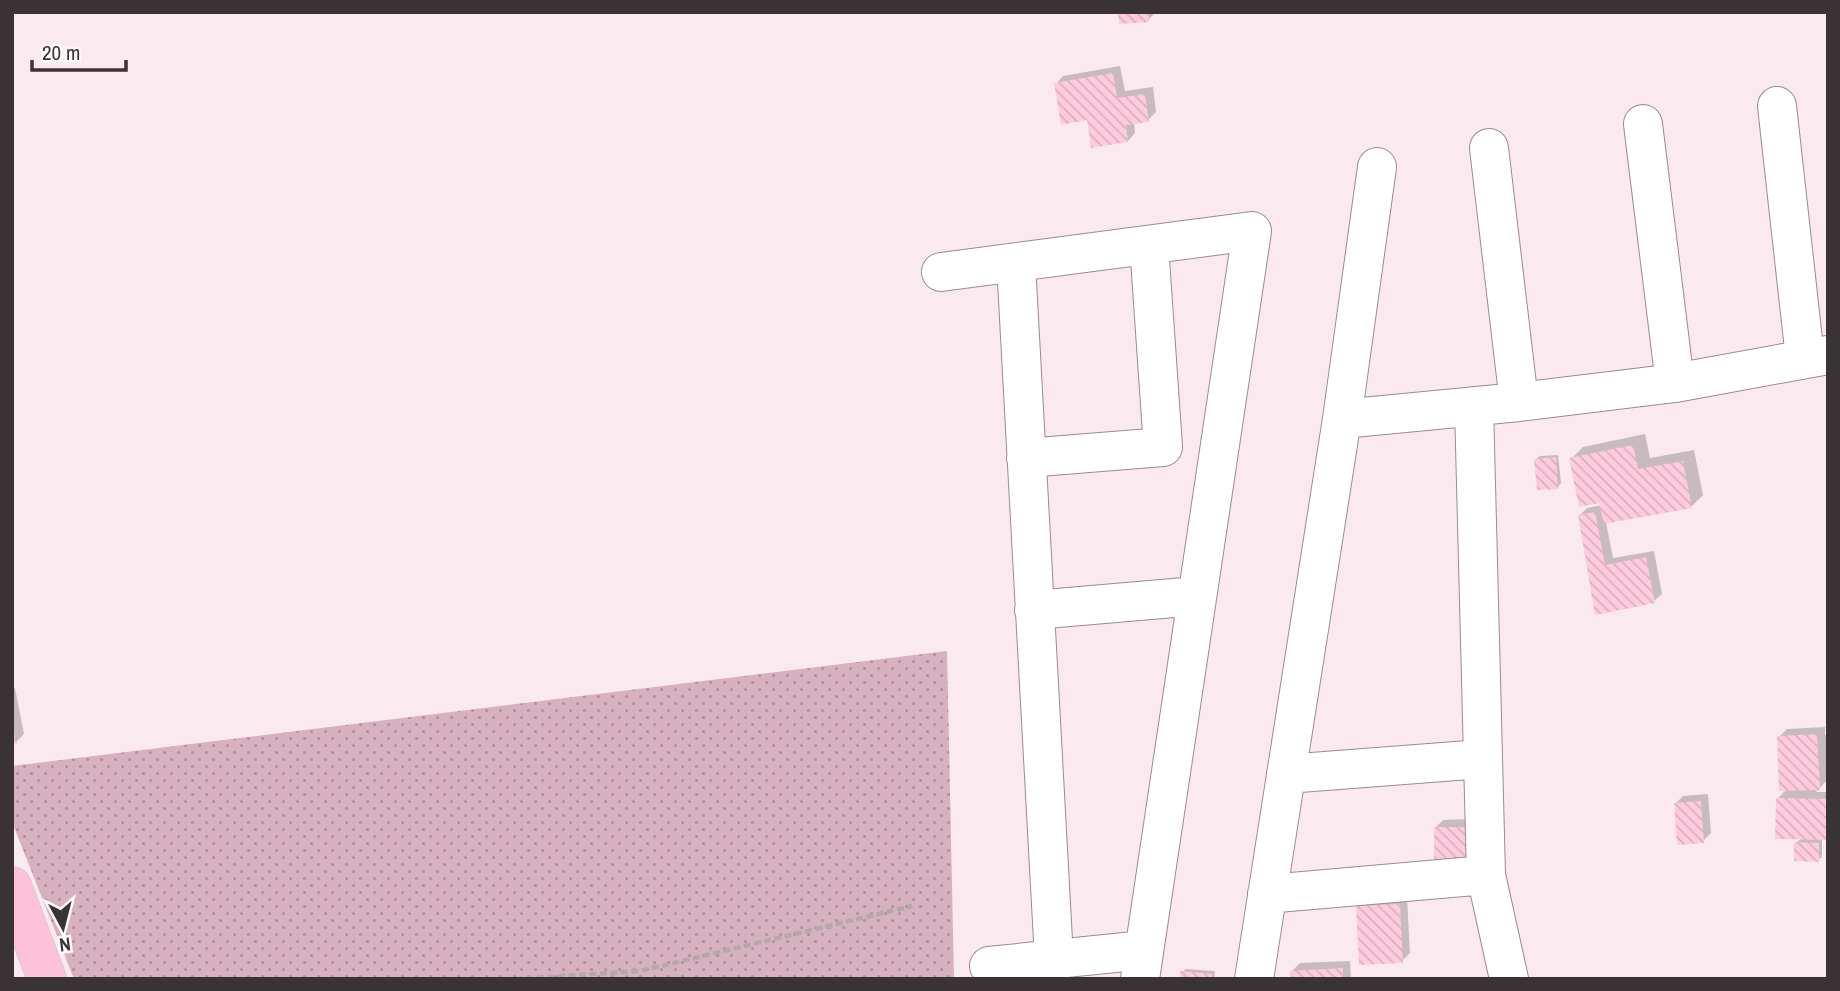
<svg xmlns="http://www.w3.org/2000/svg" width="1840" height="991" font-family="'Archivo Narrow',sans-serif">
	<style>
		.grass { fill: url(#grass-dots) }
		.shadow { fill: #0003 }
		.building { fill: url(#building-back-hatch) }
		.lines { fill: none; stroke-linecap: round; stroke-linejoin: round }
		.minor-casing { stroke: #998b90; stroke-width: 40 }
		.major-casing { stroke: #cfcecf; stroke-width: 40 }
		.path { stroke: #b4a8ac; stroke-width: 4.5; stroke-dasharray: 7 3.5; stroke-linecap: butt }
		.minor { stroke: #fff; stroke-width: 38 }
		.major { stroke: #fdc1da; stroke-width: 38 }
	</style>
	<defs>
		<pattern id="grass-dots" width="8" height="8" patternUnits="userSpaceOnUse" patternTransform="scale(1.75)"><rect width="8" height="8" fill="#d8b1c0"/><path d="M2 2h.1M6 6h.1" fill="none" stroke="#b0919d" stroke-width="1.8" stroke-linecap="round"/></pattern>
		<pattern id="building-back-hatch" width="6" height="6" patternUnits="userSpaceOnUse" patternTransform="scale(1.75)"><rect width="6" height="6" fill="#fecbde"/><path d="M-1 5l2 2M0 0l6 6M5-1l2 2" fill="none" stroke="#daafbf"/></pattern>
	</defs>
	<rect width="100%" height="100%" fill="#faeaf0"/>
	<path class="grass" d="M 947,651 L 954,979 L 74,979 L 12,822 L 12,766 Z"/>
	<path class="shadow" d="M 1120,12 L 1156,12 L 1148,20 Z
		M 1120,66 L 1125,91 L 1153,87 L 1156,112 L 1148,120 L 1134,122 L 1135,133 L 1128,141 L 1088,118 L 1056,84 L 1063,76 Z
		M 1645,434 L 1650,458 L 1694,450 L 1703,495 L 1691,507 L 1606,522 L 1613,558 L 1654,551 L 1662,594 L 1654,601 L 1596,613 L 1579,516 L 1587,508 L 1602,505 L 1571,459 L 1583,447 Z
		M 1558,455 L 1561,483 L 1558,487 L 1536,459 L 1540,456 Z
		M 15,688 L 24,734 L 16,742 L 12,743 L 12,689 Z
		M 1825,727 L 1825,735 L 1828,733 L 1827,780 L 1816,792 L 1828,792 L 1828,838 L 1822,838 L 1822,857 L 1818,860 L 1796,843 L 1802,838 L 1777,799 L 1787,789 L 1779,737 L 1787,729 Z
		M 1708,794 L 1711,833 L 1703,841 L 1675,804 L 1683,796 Z
		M 1473,819 L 1474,860 L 1435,828 L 1443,820 Z
		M 1407,897 L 1410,953 L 1402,961 L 1358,907 L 1365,899 Z
		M 1350,961 L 1351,979 L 1292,979 L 1292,971 L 1300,963 Z
		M 1186,969 L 1215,971 L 1214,979 L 1181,979 L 1182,972 Z"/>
	<path class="building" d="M 1118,12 L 1148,12 L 1149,22 L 1119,24 Z
		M 1113,73 L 1117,98 L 1145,94 L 1149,122 L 1126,125 L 1128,142 L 1091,148 L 1087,120 L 1061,125 L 1054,83 Z
		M 1633,445 L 1638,469 L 1683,461 L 1692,508 L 1604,524 L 1599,503 L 1579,507 L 1569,458 Z
		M 1556,457 L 1558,489 L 1537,490 L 1534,459 Z
		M 1595,512 L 1605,565 L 1646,557 L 1655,603 L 1595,615 L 1578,515 Z
		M 12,726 L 17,744 L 12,745 Z
		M 1817,734 L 1820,790 L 1779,791 L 1777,736 Z
		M 1776,798 L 1828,799 L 1828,840 L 1775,839 Z
		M 1701,801 L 1704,843 L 1677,845 L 1674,803 Z
		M 1434,827 L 1466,827 L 1467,869 L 1434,870 Z
		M 1794,842 L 1819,843 L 1819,862 L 1794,861 Z
		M 1400,904 L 1403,963 L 1359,965 L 1356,906 Z
		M 1343,968 L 1343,979 L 1291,979 L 1290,971 Z
		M 1180,971 L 1212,974 L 1212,979 L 1180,979 Z"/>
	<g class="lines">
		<defs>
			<path id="minor" d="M 1777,106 L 1805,358
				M 1643,124 L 1675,383
				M 1489,148 L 1519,402
				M 1016,263 L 1054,959
				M 941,272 L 1252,231 L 1140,979
				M 1474,406 L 1486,875 L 1509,979
				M 1342,419 L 1519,402 L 1675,383 L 1828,355
				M 1026,458 L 1163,447 L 1149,245
				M 1034,610 L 1197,596
				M 1286,774 L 1482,759
				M 1267,894 L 1486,875
				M 989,966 L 1144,950
				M 1254,979 L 1342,419 L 1377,167"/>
			<path id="major" d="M 12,886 L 47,979"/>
		</defs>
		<use href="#minor" class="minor-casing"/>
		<use href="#major" class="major-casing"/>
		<path class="path" d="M 516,979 L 640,971 L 912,906"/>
		<use href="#minor" class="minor"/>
		<use href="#major" class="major"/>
	</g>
	<rect width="1840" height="991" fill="none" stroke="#393335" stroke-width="28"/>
	<g transform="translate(63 928) rotate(173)" stroke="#fffbfc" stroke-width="5" paint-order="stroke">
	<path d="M0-5L12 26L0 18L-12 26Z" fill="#393335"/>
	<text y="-10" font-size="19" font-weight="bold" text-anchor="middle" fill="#393335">N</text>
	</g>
	<path d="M32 60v10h94v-10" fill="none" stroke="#393335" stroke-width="3.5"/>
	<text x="42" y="60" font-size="21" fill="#393335" stroke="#fffbfc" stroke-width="5" paint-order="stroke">20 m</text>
</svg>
